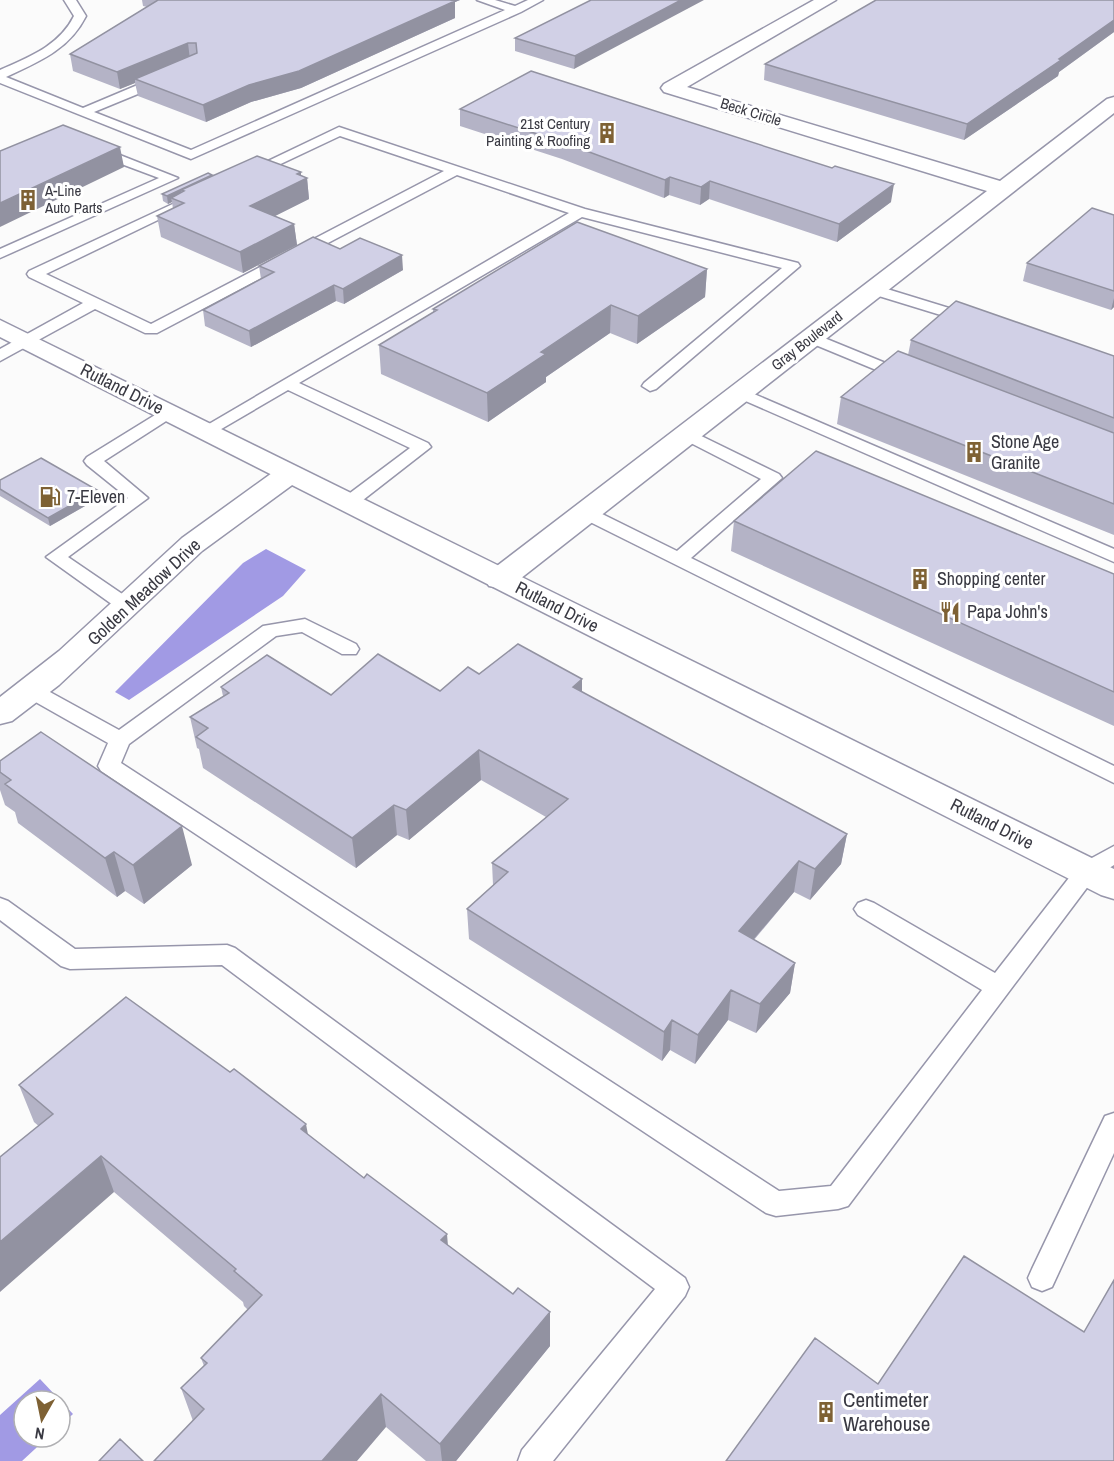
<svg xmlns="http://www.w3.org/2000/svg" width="1114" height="1461" font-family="'Archivo Narrow',sans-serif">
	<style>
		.water { fill: #a19ae4 }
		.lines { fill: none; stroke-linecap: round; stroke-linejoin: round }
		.lane-casing { stroke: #9796ab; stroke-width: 3 }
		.street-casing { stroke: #9796ab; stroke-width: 3 }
		.secondary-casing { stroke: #9796ab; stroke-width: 3 }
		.lane { fill: #fff; fill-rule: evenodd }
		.street { fill: #fff; fill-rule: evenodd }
		.secondary { fill: #fff; fill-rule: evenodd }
		.wall { fill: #b4b3c6 }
		.shaded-wall { fill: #9292a1 }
		.building { fill: #d1d0e6; stroke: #9292a1; stroke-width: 1.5 }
		.labels { text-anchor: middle; stroke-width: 6; stroke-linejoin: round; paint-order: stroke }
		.far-street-label { font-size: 15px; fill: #393942; stroke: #fff }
		.far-poi-label { font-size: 15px; fill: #393942; stroke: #fff; text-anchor: end }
		.street-label { font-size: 18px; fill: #393942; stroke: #fff }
		.poi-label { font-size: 18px; fill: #393942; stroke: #fff; text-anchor: start }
		.near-poi-label { font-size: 21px; fill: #393942; stroke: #fff; text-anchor: start }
	</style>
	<rect width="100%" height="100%" fill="#fbfbfb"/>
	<path class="water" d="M 266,549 L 306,570 L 283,596 L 129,700 L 115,692 L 243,563 Z
		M 40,1379 L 73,1414 L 60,1426 L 60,1401 L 24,1401 L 24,1437 L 48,1437 L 22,1461 L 0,1461 L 0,1415 Z"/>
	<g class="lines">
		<defs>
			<path id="lane" d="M 64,0 L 76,0 L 86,16 C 69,50 38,62 6,77 L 83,108 L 159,76 L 167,76 L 167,82 L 94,112 L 191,150 L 505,10 L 477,0 L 495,0 L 515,6 L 528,0 L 543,0 L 521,12 L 191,159 L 0,83 L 0,70 C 29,57 59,46 74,16 Z
				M 339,127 L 585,209 L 798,263 L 800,266 L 656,389 L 650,391 L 642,386 L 644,383 L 782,268 L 582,217 L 299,383 L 428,443 L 431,447 L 354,507 L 342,507 L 339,503 L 342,499 L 410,448 L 288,390 L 211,435 L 199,435 L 197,431 L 569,213 L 457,175 L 157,333 L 145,333 L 95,309 L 0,361 L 0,349 L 83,303 L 29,277 L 27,274 L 29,271 L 177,202 L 187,202 L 189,205 L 46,274 L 151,324 L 444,171 L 340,136 L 253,177 L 248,178 L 241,174 Z
				M 97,146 L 178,178 L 0,258 L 0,249 L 159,178 L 92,153 L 90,150 Z
				M 874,285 L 975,316 L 978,319 L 970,324 L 869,293 L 866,290 L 869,287 Z
				M 812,333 L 910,373 L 912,376 L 904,381 L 898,379 L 806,341 L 804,338 Z
				M 740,388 L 1114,549 L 1114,562 L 734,396 L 732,393 L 734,390 Z
				M 168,407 L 176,412 L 174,416 L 104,461 L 148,498 L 68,557 L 134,602 L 137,606 L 134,610 L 120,610 L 46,557 L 128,498 L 87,465 L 84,461 L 87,457 Z
				M 687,429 L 779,474 L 782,478 L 691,558 L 1114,766 L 1114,783 L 580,517 L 577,513 L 580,509 L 592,509 L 677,551 L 761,479 L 681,438 L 678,434 Z
				M 305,619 L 356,644 L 359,649 L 356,654 L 342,654 L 302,632 L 276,636 L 129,744 L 121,763 L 779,1191 L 831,1186 L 982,990 L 858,915 L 854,909 L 858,903 L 866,900 L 874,903 L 995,973 L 1079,865 L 1114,846 L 1114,865 L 1095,877 L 848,1206 L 838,1209 L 776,1216 L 766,1213 L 101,771 L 98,766 L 108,743 L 25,696 L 22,691 L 25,686 L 39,686 L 119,730 L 263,626 Z
				M 0,898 L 8,901 L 75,949 L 227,945 L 235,948 L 685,1278 L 689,1287 L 685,1296 L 553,1461 L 518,1461 L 522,1450 L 655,1289 L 222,965 L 70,969 L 61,966 L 0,920 Z
				M 1114,1113 L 1114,1153 L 1052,1287 L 1042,1291 L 1032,1287 L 1028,1278 L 1032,1269 L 1105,1116 Z"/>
			<path id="street" d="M 814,0 L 836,0 L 687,87 L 1000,181 L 1107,99 L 1114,97 L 1114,113 L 511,586 L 500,588 L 489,586 L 485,579 L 489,572 L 987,191 L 664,92 L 661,88 L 664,84 Z
				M 289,466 L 299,468 L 303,474 L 299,480 L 202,551 L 59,685 L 12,721 L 0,724 L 0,697 L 59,651 L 182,538 L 279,468 Z"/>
			<path id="secondary" d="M 0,320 L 1114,869 L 1114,899 L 1101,895 L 0,337 Z"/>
		</defs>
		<use href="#lane" class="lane-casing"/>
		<use href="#street" class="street-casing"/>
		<use href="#secondary" class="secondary-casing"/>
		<use href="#lane" class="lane"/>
		<use href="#street" class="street"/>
		<use href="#secondary" class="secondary"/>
	</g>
	<path class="wall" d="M 142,0 L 460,0 L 455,2 L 455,18 L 301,88 L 251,102 L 206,122 L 138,96 L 135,83 L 120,89 L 73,71 L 70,54 L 147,7 L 143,6 Z
		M 591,0 L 574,69 L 515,51 L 515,38 Z
		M 1114,0 L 1114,32 L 1059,72 L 1058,76 L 964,140 L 764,80 L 765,64 Z
		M 460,109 L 891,202 L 837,242 L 709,199 L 700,205 L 669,195 L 664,198 L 562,159 L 460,126 Z
		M 301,172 L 301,175 L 307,178 L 309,199 L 275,216 L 294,224 L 297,245 L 243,273 L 161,237 L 157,216 L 173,209 L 172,202 L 168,204 L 163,201 L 162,194 L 212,175 Z
		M 1114,215 L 1114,307 L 1111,310 L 1023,281 L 1027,263 Z
		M 340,249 L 403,270 L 344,304 L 336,301 L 251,347 L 205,326 L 203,310 L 261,279 L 259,266 Z
		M 707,269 L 705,297 L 637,344 L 610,333 L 546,377 L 546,382 L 488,422 L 381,374 L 379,345 L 433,312 L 433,309 Z
		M 911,340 L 1114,356 L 1114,535 L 837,424 L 841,397 L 908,355 Z
		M 0,480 L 99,498 L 50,526 L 0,496 Z
		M 734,521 L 1114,574 L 1114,726 L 731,551 Z
		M 479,674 L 582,692 L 847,834 L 841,864 L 810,900 L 794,892 L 754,940 L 795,963 L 790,993 L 756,1033 L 728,1020 L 695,1064 L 670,1050 L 662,1061 L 469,939 L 467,909 L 493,885 L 492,863 L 546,817 L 481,780 L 409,840 L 397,835 L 356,868 L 203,768 L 199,749 L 197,748 L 190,717 L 223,696 L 221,687 L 331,695 L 440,691 Z
		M 0,761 L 192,865 L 144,904 L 125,891 L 117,897 L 18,823 L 15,812 L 5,805 L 0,790 Z
		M 19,1085 L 308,1135 L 448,1245 L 550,1346 L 456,1461 L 426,1461 L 386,1427 L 193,1421 L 181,1388 L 204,1366 L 201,1358 L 248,1310 L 244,1306 L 243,1302 L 114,1192 L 34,1122 Z"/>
	<path class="shaded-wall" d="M 433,0 L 460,0 L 455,2 L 455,18 L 301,88 L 251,102 L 206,122 L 203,105 Z
		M 681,0 L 704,0 L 574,69 L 575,56 Z
		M 1114,20 L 1114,32 L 1059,72 L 1058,76 L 964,140 L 967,124 Z
		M 188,43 L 190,60 L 135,79 L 135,83 L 120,89 L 117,72 Z
		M 120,147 L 124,167 L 0,227 L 0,203 Z
		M 301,172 L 301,180 L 307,178 L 309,199 L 253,227 L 250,206 Z
		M 212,175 L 184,191 L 181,190 L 183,197 L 171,198 L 172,202 L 168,204 L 167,196 Z
		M 670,177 L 669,195 L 664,198 L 665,180 Z
		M 710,181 L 709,199 L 700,205 L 701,187 Z
		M 894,184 L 891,202 L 837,242 L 839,224 Z
		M 294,224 L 297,245 L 243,273 L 240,252 Z
		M 402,255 L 403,270 L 344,304 L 343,289 Z
		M 707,269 L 705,297 L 637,344 L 638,316 Z
		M 334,285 L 336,301 L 251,347 L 249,331 Z
		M 1114,298 L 1114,307 L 1111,310 Z
		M 611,305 L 610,333 L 546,377 L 546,382 L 488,422 L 487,393 L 541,352 Z
		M 97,490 L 99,498 L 50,526 L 48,518 Z
		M 582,679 L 582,709 L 573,687 Z
		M 479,750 L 481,780 L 409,840 L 406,810 Z
		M 394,805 L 397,835 L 356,868 L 352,838 Z
		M 182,826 L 192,865 L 144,904 L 133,865 Z
		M 847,834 L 841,864 L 810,900 L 815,869 Z
		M 114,852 L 125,891 L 117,897 L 105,858 Z
		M 799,861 L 794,892 L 735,961 L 739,931 Z
		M 795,963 L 790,993 L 756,1033 L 760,1004 Z
		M 731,990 L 728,1020 L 695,1064 L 698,1035 Z
		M 672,1020 L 670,1050 L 662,1061 L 664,1032 Z
		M 306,1124 L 313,1161 L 301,1129 Z
		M 101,1156 L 114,1192 L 0,1292 L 0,1242 Z
		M 447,1234 L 450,1270 L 441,1240 Z
		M 550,1312 L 550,1346 L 456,1461 L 442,1461 L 440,1444 Z
		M 381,1394 L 386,1427 L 357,1461 L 322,1461 Z"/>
	<path class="building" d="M 158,0 L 450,0 L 455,1 L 299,71 L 249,85 L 203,105 L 135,79 L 197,53 L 196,43 L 188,43 L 117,72 L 70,54 Z
		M 591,0 L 681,0 L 575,56 L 515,38 Z
		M 876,0 L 1114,0 L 1114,20 L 1059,59 L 1061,60 L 967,124 L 765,64 Z
		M 531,71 L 832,168 L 835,166 L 894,184 L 839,224 L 710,181 L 701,187 L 670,177 L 665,180 L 562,142 L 460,109 Z
		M 63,125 L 120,147 L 0,203 L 0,151 Z
		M 257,156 L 301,172 L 297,174 L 307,178 L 250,206 L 294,224 L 240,252 L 157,216 L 184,203 L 171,198 L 184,191 L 181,190 Z
		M 208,173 L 212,175 L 167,196 L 162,194 Z
		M 1092,208 L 1114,215 L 1114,291 L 1027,263 Z
		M 577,222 L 707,269 L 638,316 L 611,305 L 541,352 L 546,354 L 487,393 L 379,345 L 437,310 L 433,309 Z
		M 313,237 L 340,249 L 360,238 L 402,255 L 343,289 L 334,285 L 249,331 L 203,310 L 274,272 L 259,266 Z
		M 956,301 L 1114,356 L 1114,418 L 911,340 Z
		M 898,351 L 1114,433 L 1114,504 L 841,397 Z
		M 816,451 L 1114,574 L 1114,692 L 734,521 Z
		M 41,458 L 97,490 L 48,518 L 0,489 L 0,480 Z
		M 518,644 L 582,679 L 573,687 L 847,834 L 815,869 L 799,861 L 739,931 L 795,963 L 760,1004 L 731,990 L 698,1035 L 672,1020 L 664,1032 L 467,909 L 508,872 L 492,863 L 568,799 L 479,750 L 406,810 L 394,805 L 352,838 L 196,737 L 208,728 L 190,717 L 229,693 L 221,687 L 267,655 L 331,695 L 378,654 L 440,691 L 468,667 L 479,674 Z
		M 41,732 L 182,826 L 133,865 L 114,852 L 105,858 L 5,784 L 11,780 L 0,772 L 0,761 Z
		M 126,997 L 230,1072 L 234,1069 L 306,1124 L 301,1129 L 364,1178 L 367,1174 L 447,1234 L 441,1240 L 513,1294 L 518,1288 L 550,1312 L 440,1444 L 381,1394 L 322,1461 L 154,1461 L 204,1409 L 181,1388 L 207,1363 L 201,1358 L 262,1295 L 234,1271 L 236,1269 L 101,1156 L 0,1242 L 0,1157 L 53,1114 L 19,1085 Z
		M 964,1256 L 1084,1332 L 1114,1280 L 1114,1461 L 726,1461 L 815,1338 L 878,1384 Z
		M 120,1439 L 143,1461 L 99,1461 Z"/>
	<defs>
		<symbol id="building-bare" viewBox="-9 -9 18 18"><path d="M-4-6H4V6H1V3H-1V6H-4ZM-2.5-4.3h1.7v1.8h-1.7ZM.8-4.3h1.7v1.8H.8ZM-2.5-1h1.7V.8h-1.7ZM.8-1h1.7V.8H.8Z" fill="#7e6134" stroke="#fff" stroke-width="2.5" paint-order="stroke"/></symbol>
		<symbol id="fuel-bare" viewBox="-9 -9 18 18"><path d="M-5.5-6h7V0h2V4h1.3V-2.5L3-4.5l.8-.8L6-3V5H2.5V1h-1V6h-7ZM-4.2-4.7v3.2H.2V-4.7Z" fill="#7e6134" stroke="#fff" stroke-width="2.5" paint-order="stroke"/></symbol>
		<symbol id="restaurant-bare" viewBox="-9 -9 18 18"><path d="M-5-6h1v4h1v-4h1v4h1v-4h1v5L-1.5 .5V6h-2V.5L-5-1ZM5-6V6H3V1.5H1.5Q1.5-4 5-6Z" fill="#7e6134" stroke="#fff" stroke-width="2.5" paint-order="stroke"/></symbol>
	</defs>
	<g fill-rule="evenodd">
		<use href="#building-bare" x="592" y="118" width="30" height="30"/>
		<use href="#building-bare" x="13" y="185" width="30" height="30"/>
		<use href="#building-bare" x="959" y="437" width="30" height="30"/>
		<use href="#fuel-bare" x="35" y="482" width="30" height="30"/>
		<use href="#building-bare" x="905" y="564" width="30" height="30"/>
		<use href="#restaurant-bare" x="935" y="597" width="30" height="30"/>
		<use href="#building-bare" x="811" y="1397" width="30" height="30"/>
	</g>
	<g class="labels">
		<g class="far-street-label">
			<text transform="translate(751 112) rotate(17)" y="5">Beck Circle</text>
			<text transform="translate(807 341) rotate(-38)" y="5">Gray Boulevard</text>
		</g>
		<g class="far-poi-label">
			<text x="590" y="129">21st Century<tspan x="590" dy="17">Painting &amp; Roofing</tspan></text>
			<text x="45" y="196" text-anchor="start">A-Line<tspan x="45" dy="17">Auto Parts</tspan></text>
		</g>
		<g class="street-label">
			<text transform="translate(122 389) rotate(27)" y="6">Rutland Drive</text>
			<text transform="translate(144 592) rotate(-43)" y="6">Golden Meadow Drive</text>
			<text transform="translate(557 607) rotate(27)" y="6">Rutland Drive</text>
			<text transform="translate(992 824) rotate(27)" y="6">Rutland Drive</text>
		</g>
		<g class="poi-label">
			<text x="991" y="448">Stone Age<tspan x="991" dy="21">Granite</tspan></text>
			<text x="67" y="503">7-Eleven</text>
			<text x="937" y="585">Shopping center</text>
			<text x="967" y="618">Papa John's</text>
		</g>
		<g class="near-poi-label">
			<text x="843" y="1407">Centimeter<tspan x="843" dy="24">Warehouse</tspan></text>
		</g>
	</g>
	<g transform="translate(42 1419) rotate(189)"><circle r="28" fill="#ffffff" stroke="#b0b0b3" stroke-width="1.5"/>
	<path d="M0-4.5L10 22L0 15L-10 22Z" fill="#7e6134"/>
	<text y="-9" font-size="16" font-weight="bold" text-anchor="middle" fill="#393942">N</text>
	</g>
</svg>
